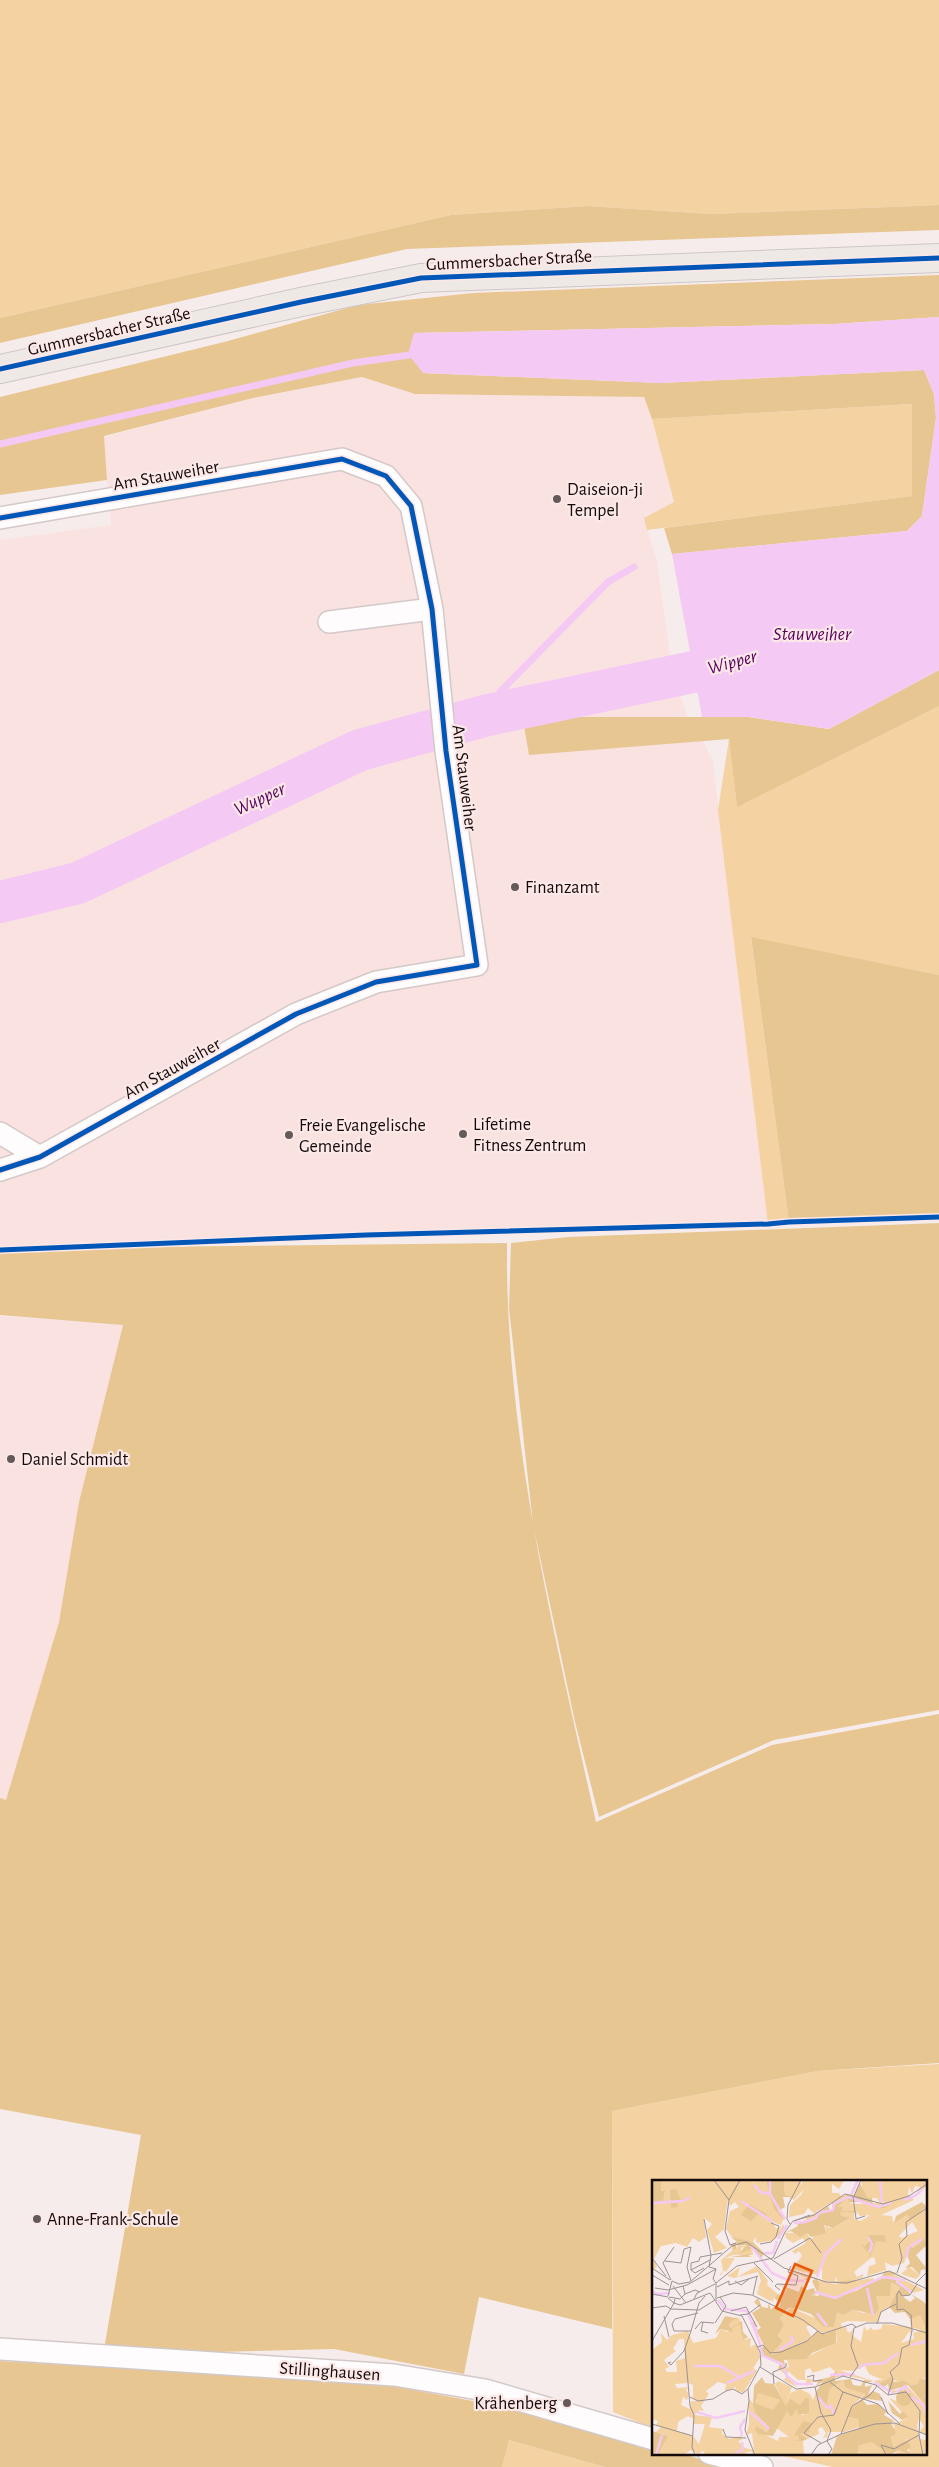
<svg xmlns="http://www.w3.org/2000/svg" width="939" height="2467" font-family="'Alegreya Sans',sans-serif">
	<style>
		.built { fill: #fae2e1 }
		.green { fill: #f4d2a2 }
		.forest { fill: #e7c692 }
		.water { fill: #f4caf4 }
		.lines { fill: none; stroke-linecap: round; stroke-linejoin: round }
		.stream { stroke: #f4caf4; stroke-width: 7 }
		.river { stroke: #f4caf4; stroke-width: 42 }
		.street-casing { stroke: #d3c9c8; stroke-width: 24 }
		.primary-casing { stroke: #cdc7c7; stroke-width: 30 }
		.street { stroke: #fefcfc; stroke-width: 21 }
		.primary { stroke: #efe9e6; stroke-width: 28 }
		.cycleway-casing { stroke: #fce8e7; stroke-width: 8 }
		.cycleway { stroke: #0057b8; stroke-width: 5 }
		.poi-dot { fill: #635a59; stroke: #fce8e7; stroke-width: 2 }
		.labels { text-anchor: middle; stroke-width: 4.5; stroke-linejoin: round; paint-order: stroke }
		.street-label { font-size: 18px; fill: #130b0a; stroke: #fce8e7 }
		.poi-label { font-size: 18px; fill: #130b0a; stroke: #fce8e7; text-anchor: start }
		.water-label { font-size: 19px; font-style: italic; fill: #57005f; stroke: #fce8e7 }
		.inset-river { fill: none; stroke: #f4caf4; stroke-width: 2.5 }
		.inset-road { fill: none; stroke: #9c9292; stroke-width: 1 }
		.view { fill: #e8590c; fill-opacity: 0.15; stroke: #e8590c; stroke-width: 2.5 }
		.inset-edge { fill: none; stroke: #130b0a; stroke-width: 2.5 }
	</style>
	<rect width="100%" height="100%" fill="#f7ecec"/>
	<path class="built" d="M 362,377 L 415,394 L 644,397 L 652,419 L 674,503 L 644,518 L 657,561 L 673,677 L 690,722 L 701,736 L 713,762 L 768,1224 L 0,1248 L 0,540 L 111,525 L 103,437 L 253,398 Z
		M 0,1316 L 123,1324 L 79,1502 L 59,1622 L 6,1800 L 0,1798 Z"/>
	<path class="green" d="M 0,0 L 939,0 L 939,205 L 711,214 L 588,206 L 451,215 L 0,318 Z
		M 913,404 L 913,496 L 647,530 L 644,518 L 674,502 L 652,419 Z
		M 939,706 L 939,975 L 751,938 L 789,1222 L 768,1224 L 718,810 L 729,739 L 737,806 Z
		M 939,2064 L 939,2467 L 833,2467 L 769,2453 L 925,2453 L 925,2181 L 653,2181 L 653,2428 L 613,2412 L 612,2111 L 818,2071 Z
		M 509,2440 L 605,2467 L 502,2467 Z"/>
	<path class="forest" d="M 939,205 L 939,230 L 407,249 L 0,343 L 0,318 L 451,215 L 588,206 L 711,214 Z
		M 939,275 L 939,317 L 834,324 L 414,333 L 423,373 L 660,383 L 924,370 L 934,394 L 936,418 L 922,516 L 907,531 L 672,554 L 664,528 L 912,496 L 912,404 L 652,419 L 644,397 L 415,394 L 362,377 L 253,398 L 104,436 L 107,480 L 0,495 L 0,397 L 224,342 L 358,305 L 473,293 Z
		M 939,670 L 939,706 L 737,807 L 729,739 L 529,755 L 523,720 L 549,717 L 748,717 L 829,729 Z
		M 751,937 L 939,975 L 939,1217 L 789,1222 Z
		M 939,1223 L 939,1710 L 774,1740 L 599,1817 L 575,1722 L 533,1524 L 509,1308 L 511,1243 L 568,1237 Z
		M 507,1243 C 505,1439 554,1631 596,1822 L 772,1745 L 939,1714 L 939,2063 L 818,2071 L 612,2111 L 612,2329 L 479,2297 L 464,2374 L 334,2349 L 103,2355 L 141,2135 L 0,2109 L 0,1798 L 6,1800 L 59,1622 L 79,1502 L 123,1325 L 0,1315 L 0,1251 L 49,1248 Z
		M 0,2361 L 376,2383 L 532,2412 L 653,2446 L 653,2453 L 679,2453 L 728,2467 L 605,2467 L 509,2440 L 502,2467 L 0,2467 Z"/>
	<path class="water" d="M 939,317 L 939,670 L 829,729 L 748,717 L 702,717 L 672,554 L 907,531 L 922,516 L 936,418 L 934,394 L 924,370 L 660,383 L 423,373 L 408,354 L 414,333 L 834,324 Z"/>
	<g class="lines">
		<path class="stream" d="M 0,444 L 353,363 L 416,354
			M 488,715 L 500,692 L 608,582 L 634,567"/>
		<path class="river" d="M 0,902 L 78,883 L 360,750 L 488,715 L 693,672 L 748,656"/>
		<defs>
			<path id="street" d="M 0,518 L 342,459 L 386,476 L 411,506 L 432,609 L 446,751 L 477,965 L 376,982 L 296,1014 L 40,1157 L 0,1170
				M 329,622 L 432,609
				M 0,1133 L 40,1157
				M 0,2349 L 394,2375 L 485,2390 L 653,2439
				M 709,2453 L 762,2467"/>
			<path id="primary" d="M 0,369 L 301,302 L 421,278 L 939,258"/>
		</defs>
		<use href="#street" class="street-casing"/>
		<use href="#primary" class="primary-casing"/>
		<use href="#street" class="street"/>
		<use href="#primary" class="primary"/>
		<defs>
			<path id="cycleway" d="M 0,369 L 301,302 L 421,278 L 939,258
				M 0,518 L 342,459 L 386,476 L 411,506 L 432,609 L 446,751 L 477,965 L 376,982 L 296,1014 L 40,1157 L 0,1170
				M 0,1250 L 366,1235 L 768,1224 L 789,1222 L 939,1217"/>
		</defs>
		<use href="#cycleway" class="cycleway-casing"/>
		<use href="#cycleway" class="cycleway"/>
	</g>
	<g class="poi-dot">
		<circle cx="557" cy="499" r="5"/>
		<circle cx="515" cy="887" r="5"/>
		<circle cx="463" cy="1134" r="5"/>
		<circle cx="289" cy="1135" r="5"/>
		<circle cx="11" cy="1459" r="5"/>
		<circle cx="37" cy="2219" r="5"/>
		<circle cx="567" cy="2403" r="5"/>
	</g>
	<g class="labels">
		<g class="street-label">
			<text transform="translate(509 260) rotate(-3)" y="6">Gummersbacher Straße</text>
			<text transform="translate(109 331) rotate(-13)" y="6">Gummersbacher Straße</text>
			<text transform="translate(166 475) rotate(-10)" y="6">Am Stauweiher</text>
			<text transform="translate(465 778) rotate(83)" y="6">Am Stauweiher</text>
			<text transform="translate(172 1068) rotate(-29)" y="6">Am Stauweiher</text>
			<text transform="translate(330 2371) rotate(4)" y="6">Stillinghausen</text>
		</g>
		<g class="poi-label">
			<text x="567" y="495">Daiseion-ji<tspan x="567" dy="21">Tempel</tspan></text>
			<text x="525" y="893">Finanzamt</text>
			<text x="473" y="1130">Lifetime<tspan x="473" dy="21">Fitness Zentrum</tspan></text>
			<text x="299" y="1131">Freie Evangelische<tspan x="299" dy="21">Gemeinde</tspan></text>
			<text x="21" y="1465">Daniel Schmidt</text>
			<text x="47" y="2225">Anne-Frank-Schule</text>
			<text x="557" y="2409" text-anchor="end">Krähenberg</text>
		</g>
		<g class="water-label">
			<text x="812" y="640">Stauweiher</text>
			<text transform="translate(732 661) rotate(-15)" y="7">Wipper</text>
			<text transform="translate(259 798) rotate(-25)" y="7">Wupper</text>
		</g>
	</g>
	<g transform="translate(652 2180)">
		<rect width="275" height="275" fill="#f7ecec"/>
		<path d="M 9,0 L 101,0 L 102,3 L 103,0 L 114,0 L 121,15 L 122,29 L 132,38 L 129,45 L 121,42 L 124,49 L 128,46 L 127,51 L 131,44 L 133,50 L 120,61 L 105,63 L 103,57 L 101,62 L 81,58 L 74,49 L 78,31 L 87,27 L 83,22 L 78,26 L 76,19 L 72,49 L 63,57 L 75,68 L 62,73 L 55,50 L 60,44 L 52,38 L 54,57 L 47,62 L 41,58 L 35,67 L 24,63 L 9,66 L 2,79 L 5,87 L 2,89 L 0,87 L 0,24 L 11,23 L 13,12 L 9,11 ZM 132,0 L 149,0 L 149,6 L 151,0 L 192,0 L 187,9 L 180,4 L 180,13 L 187,13 L 189,17 L 194,14 L 197,20 L 202,22 L 197,23 L 202,24 L 228,23 L 225,18 L 217,18 L 208,13 L 208,10 L 212,14 L 209,0 L 275,0 L 275,6 L 264,15 L 268,7 L 263,6 L 260,13 L 257,7 L 256,14 L 262,20 L 229,35 L 240,36 L 241,42 L 255,35 L 257,38 L 275,28 L 275,63 L 269,61 L 261,68 L 257,66 L 252,83 L 240,86 L 233,82 L 234,90 L 215,96 L 217,86 L 224,84 L 222,77 L 219,78 L 202,92 L 205,97 L 211,94 L 211,97 L 200,101 L 186,102 L 184,97 L 183,102 L 173,101 L 170,99 L 170,88 L 166,95 L 140,89 L 150,76 L 147,71 L 143,74 L 140,71 L 154,63 L 151,58 L 141,63 L 134,58 L 133,53 L 144,53 L 141,49 L 154,42 L 154,38 L 175,26 L 172,32 L 173,37 L 164,40 L 169,34 L 161,39 L 164,43 L 145,52 L 155,53 L 159,60 L 163,55 L 173,53 L 174,44 L 176,48 L 183,47 L 199,37 L 188,36 L 188,32 L 202,32 L 202,39 L 209,41 L 218,35 L 208,36 L 204,31 L 188,31 L 186,23 L 191,18 L 185,23 L 184,20 L 162,33 L 156,28 L 152,34 L 137,37 L 138,25 L 149,15 L 152,9 L 142,20 L 133,15 ZM 260,42 L 266,51 L 249,58 L 247,56 ZM 87,65 L 94,66 L 89,68 L 89,72 L 100,68 L 101,75 L 81,75 L 73,78 L 83,78 L 74,92 L 73,91 L 71,91 L 70,94 L 69,95 L 67,94 L 64,91 L 68,95 L 71,90 L 69,80 ZM 105,86 L 116,101 L 115,105 L 126,114 L 118,121 L 105,114 L 106,109 L 110,111 L 106,108 L 109,101 L 106,92 L 82,98 L 75,96 L 88,87 L 85,97 ZM 257,87 L 268,95 L 264,99 L 249,94 ZM 234,92 L 234,95 L 239,93 L 272,110 L 260,113 L 240,97 L 228,98 ZM 221,98 L 222,100 L 197,114 L 184,117 L 166,114 L 168,104 L 164,100 L 183,104 ZM 238,103 L 248,107 L 241,124 L 229,132 L 226,142 L 196,141 L 189,143 L 190,147 L 194,147 L 196,153 L 201,150 L 200,155 L 209,162 L 212,146 L 215,151 L 219,147 L 221,150 L 229,149 L 231,144 L 259,147 L 260,153 L 257,152 L 249,163 L 262,159 L 261,153 L 269,150 L 259,147 L 258,140 L 260,136 L 268,134 L 275,144 L 275,199 L 268,198 L 265,204 L 259,205 L 238,199 L 227,204 L 223,200 L 231,200 L 217,194 L 213,186 L 201,191 L 187,190 L 222,201 L 186,194 L 178,187 L 161,193 L 158,188 L 153,190 L 153,199 L 160,199 L 158,204 L 153,204 L 155,200 L 146,200 L 136,191 L 135,196 L 146,208 L 132,200 L 135,196 L 128,190 L 137,187 L 135,180 L 153,178 L 185,162 L 184,150 L 170,153 L 158,145 L 154,147 L 159,156 L 157,159 L 119,175 L 131,161 L 126,154 L 132,145 L 128,138 L 133,132 L 144,138 L 135,132 L 138,127 L 182,147 L 185,133 L 192,135 L 201,130 L 211,133 L 223,130 L 226,125 L 224,116 L 231,115 ZM 84,137 L 88,139 L 91,160 L 99,158 L 98,167 L 105,164 L 108,178 L 101,188 L 105,191 L 91,213 L 83,210 L 84,207 L 73,211 L 74,204 L 66,202 L 54,211 L 57,214 L 49,226 L 52,231 L 48,230 L 42,235 L 60,237 L 57,247 L 71,249 L 70,254 L 77,259 L 89,256 L 90,260 L 86,261 L 93,268 L 102,270 L 100,253 L 94,255 L 97,245 L 97,219 L 104,227 L 104,234 L 117,247 L 116,252 L 105,247 L 103,250 L 126,261 L 127,257 L 137,257 L 123,247 L 135,230 L 137,234 L 145,229 L 147,235 L 152,235 L 157,225 L 153,218 L 148,225 L 134,227 L 123,204 L 126,201 L 140,207 L 134,222 L 138,213 L 148,209 L 158,214 L 161,220 L 164,212 L 175,224 L 178,209 L 191,200 L 193,206 L 213,214 L 200,226 L 195,237 L 207,239 L 207,247 L 192,252 L 176,252 L 175,257 L 171,258 L 174,253 L 170,247 L 166,249 L 167,254 L 155,259 L 151,259 L 148,254 L 159,249 L 149,248 L 147,260 L 151,260 L 152,275 L 104,275 L 103,270 L 102,275 L 99,271 L 93,273 L 95,275 L 54,275 L 51,271 L 46,274 L 39,270 L 31,275 L 6,275 L 13,262 L 12,254 L 3,253 L 9,247 L 4,246 L 6,241 L 0,239 L 0,170 L 10,162 L 9,153 L 15,160 L 20,155 L 36,151 L 41,163 L 64,158 L 69,149 L 75,152 L 79,148 L 77,144 ZM 27,159 L 32,159 L 33,178 L 24,181 L 25,192 L 15,192 L 13,189 L 17,187 L 12,180 L 24,171 L 21,169 ZM 36,203 L 41,205 L 41,218 L 46,221 L 39,221 L 38,229 L 29,225 L 31,217 L 35,220 L 37,214 L 34,210 L 37,207 L 25,208 L 23,204 ZM 36,236 L 42,239 L 42,244 L 53,244 L 47,264 L 41,256 L 25,251 L 26,242 ZM 253,204 L 275,227 L 275,255 L 267,252 L 272,246 L 267,239 L 265,246 L 267,259 L 275,260 L 275,275 L 242,275 L 247,270 L 257,273 L 255,259 L 243,269 L 239,256 L 243,246 L 240,243 L 249,244 L 247,242 L 255,238 L 237,218 L 249,223 L 260,216 L 251,209 L 241,213 L 237,211 L 246,210 ZM 106,213 L 128,220 L 121,231 L 102,223 ZM 220,262 L 228,265 L 238,275 L 206,275 L 206,266 Z" fill="#f4d2a2" fill-rule="evenodd"/>
		<path d="M 0,0 L 9,0 L 9,11 L 13,11 L 11,23 L 0,23 ZM 114,0 L 132,0 L 133,15 L 140,17 L 131,17 L 133,27 L 126,31 L 133,38 L 132,40 L 122,29 ZM 208,3 L 215,17 L 220,18 L 221,26 L 225,27 L 229,26 L 231,26 L 233,27 L 238,24 L 242,22 L 233,28 L 225,28 L 212,22 L 197,22 L 195,17 L 186,27 L 191,27 L 189,31 L 204,31 L 205,35 L 202,32 L 188,32 L 189,36 L 199,37 L 181,48 L 172,45 L 174,53 L 159,57 L 155,53 L 148,57 L 139,51 L 133,53 L 146,46 L 145,42 L 164,38 L 176,26 L 178,30 L 181,29 L 180,23 L 195,17 L 194,14 L 202,15 ZM 24,9 L 29,20 L 24,20 L 26,27 L 19,28 L 18,10 ZM 270,22 L 275,27 L 258,39 L 255,35 L 242,43 L 244,36 ZM 97,24 L 113,33 L 117,39 L 106,34 L 99,41 L 89,35 ZM 217,55 L 233,55 L 234,62 L 224,61 L 217,79 L 218,69 L 215,72 L 209,64 L 213,66 L 217,61 ZM 79,57 L 101,62 L 112,73 L 109,79 L 100,68 L 97,70 L 98,75 L 96,76 L 101,77 L 78,77 L 98,74 L 96,70 L 87,74 L 94,65 L 84,65 L 84,69 L 79,70 L 81,68 L 78,65 L 85,62 ZM 272,59 L 275,65 L 264,75 L 275,89 L 269,90 L 268,95 L 260,87 L 253,88 L 258,83 L 254,72 L 257,65 L 261,68 ZM 138,91 L 149,93 L 176,102 L 205,100 L 195,104 L 174,102 L 165,99 L 168,104 L 166,114 L 184,117 L 204,111 L 230,96 L 233,91 L 242,92 L 261,102 L 264,104 L 245,94 L 232,96 L 240,97 L 256,110 L 258,115 L 250,116 L 258,122 L 263,118 L 259,114 L 272,122 L 275,127 L 275,149 L 268,135 L 258,139 L 253,132 L 243,133 L 237,127 L 248,107 L 239,103 L 238,116 L 224,116 L 227,128 L 223,134 L 201,130 L 192,135 L 185,133 L 182,147 L 172,147 L 159,134 L 138,127 L 133,131 L 144,138 L 133,132 L 128,138 L 132,145 L 126,155 L 131,161 L 119,175 L 158,159 L 165,151 L 172,154 L 184,150 L 184,163 L 160,173 L 154,179 L 132,180 L 133,187 L 128,190 L 126,189 L 128,183 L 110,176 L 108,170 L 112,166 L 103,147 L 98,143 L 102,141 L 105,150 L 109,148 L 100,133 L 108,128 L 102,122 L 106,118 L 110,127 L 116,128 L 117,122 L 119,130 L 123,125 L 127,127 L 129,123 L 122,118 L 120,123 L 120,120 L 126,114 L 129,116 L 135,109 L 126,104 L 147,112 L 149,106 L 155,110 L 162,108 L 164,114 L 159,115 L 167,116 L 160,101 L 163,99 L 148,93 L 157,97 L 155,100 L 151,99 L 156,98 ZM 73,136 L 84,138 L 77,144 L 79,148 L 90,141 L 91,152 L 96,157 L 91,160 L 88,144 L 80,148 L 81,152 L 69,149 L 63,154 ZM 184,191 L 186,194 L 199,195 L 183,197 L 183,201 L 199,199 L 201,205 L 209,206 L 212,200 L 222,201 L 213,203 L 213,207 L 220,205 L 216,214 L 221,211 L 228,214 L 230,221 L 210,218 L 213,214 L 193,207 L 191,200 L 178,209 L 175,224 L 171,222 L 164,212 L 171,201 L 164,206 L 166,202 L 158,202 L 178,197 ZM 110,197 L 113,203 L 122,204 L 134,226 L 138,219 L 148,225 L 153,218 L 157,219 L 157,233 L 146,235 L 145,229 L 139,237 L 135,231 L 121,256 L 106,254 L 103,250 L 104,246 L 115,252 L 117,247 L 104,234 L 101,224 L 102,206 ZM 106,213 L 128,220 L 121,230 L 103,223 ZM 240,197 L 242,202 L 252,201 L 259,205 L 265,204 L 268,198 L 275,200 L 275,227 L 256,205 L 237,211 L 236,204 L 231,208 L 227,204 ZM244 218a8 8 0 1 1 16 0a8 8 0 1 1-16 0ZM 210,219 L 215,225 L 226,224 L 234,232 L 232,235 L 242,241 L 239,243 L 244,253 L 239,257 L 242,267 L 255,260 L 259,267 L 255,270 L 259,275 L 247,270 L 238,275 L 220,262 L 206,266 L 206,275 L 179,275 L 185,256 L 207,248 L 207,239 L 195,237 L 200,227 ZM 236,221 L 248,234 L 251,231 L 256,237 L 250,240 L 240,233 ZM 151,241 L 160,243 L 157,252 L 148,254 L 155,259 L 151,261 L 139,260 L 147,260 L 146,255 L 142,256 ZM 0,251 L 16,256 L 6,275 L 0,275 Z" fill="#e7c692" fill-rule="evenodd"/>
		<path class="inset-river" d="M 118,0 L 118,14 L 133,39M 228,0 L 230,23M 102,5 L 108,12 L 118,14M 199,15 L 206,0M 252,20 L 263,16 L 271,9M 89,21 L 121,42M 0,23 L 31,21 L 38,17M 142,43 L 153,42 L 164,38 L 166,33 L 181,30 L 182,24 L 196,17 L 226,27 L 239,23M 216,57 L 220,64 L 218,72M 126,59 L 135,45M 99,66 L 120,93 L 135,100 L 152,101M 112,73 L 121,73 L 125,61M 254,78 L 257,67 L 270,59M 165,97 L 174,73 L 190,59M 244,101 L 259,112M 215,108 L 221,135M 0,111 L 5,114 L 18,113M 163,112 L 183,118 L 231,97 L 253,100M 66,120 L 73,129 L 95,131 L 108,163M 165,133 L 175,146M 103,147 L 111,176 L 130,184 L 135,196 L 145,204 L 161,204M 259,165 L 275,161M 127,170 L 141,161 L 139,156M 42,186 L 68,186 L 87,197M 207,189 L 210,185 L 232,183 L 246,173M 178,195 L 203,194M 222,202 L 241,213M 75,203 L 102,191M 245,212 L 253,206 L 257,213M 166,217 L 175,228 L 179,226 L 182,234M 259,217 L 270,224 L 275,233M 45,232 L 64,238 L 93,231M 98,232 L 117,249M 90,256 L 88,247 L 93,239M 4,275 L 10,255M 82,275 L 91,269 L 90,262"/>
		<path class="inset-road" d="M 62,0 L 77,20M 202,16 L 209,0M 201,17 L 204,39 L 213,36M 77,20 L 73,51 L 78,65 L 84,63M 77,20 L 88,0M 52,39 L 59,75 L 57,87 L 64,89M 142,41 L 158,35M 138,44 L 135,39 L 136,25 L 149,0M 108,64 L 119,62 L 124,57 L 127,46 L 119,43M 39,67 L 35,87 L 39,101M 0,78 L 14,96M 122,79 L 158,58 L 169,73M 13,81 L 29,83 L 32,69 L 39,67M 102,83 L 121,102M 0,88 L 18,100M 39,90 L 39,83 L 47,81 L 48,77 L 70,73M 39,90 L 58,80M 39,90 L 43,93 L 52,88M 245,93 L 250,78 L 247,64 L 255,56 L 254,42 L 275,28M 0,95 L 17,105M 19,100 L 11,83 L 22,67M 20,101 L 27,104 L 38,102 L 80,66 L 94,62 L 132,88 L 174,102 L 195,103 L 237,91 L 275,109M 83,101 L 89,105 L 97,99M 64,103 L 61,99 L 64,89M 64,103 L 85,86 L 121,78 L 133,52 L 141,41 L 162,35 L 193,14 L 231,24 L 257,16 L 275,4M 64,103 L 64,122 L 70,131 L 90,136 L 108,172 L 109,185 L 96,209 L 97,221 L 93,250 L 103,275M 264,103 L 275,92M 77,105 L 106,96M 21,106 L 34,123M 65,107 L 77,101 L 77,105M 3,108 L 16,110 L 35,105 L 64,89M 128,110 L 123,106 L 125,104 L 144,105 L 146,96 L 136,92 L 139,86M 0,114 L 16,117M 33,114 L 43,110 L 48,112M 101,115 L 105,96M 16,116 L 20,101M 17,117 L 28,119 L 33,114 L 31,106M 65,118 L 81,113 L 100,115 L 151,140 L 170,154 L 200,144 L 204,147M 23,119 L 22,123 L 28,125 L 58,113M 42,119 L 45,113 L 63,104M 0,128 L 14,126 L 19,129 L 47,130 L 63,120 L 58,113M 79,131 L 94,127 L 105,147M 88,135 L 96,134 L 108,125M 12,136 L 17,157M 51,142 L 49,151 L 56,153M 63,143 L 74,126 L 68,117M 225,144 L 229,132 L 244,124M 43,149 L 49,142 L 62,143M 39,151 L 22,151 L 20,144 L 23,139 L 46,133M 39,151 L 47,123 L 53,116M 0,161 L 22,123 L 16,118M 106,167 L 111,165 L 118,173 L 129,172 L 155,161 L 166,151M 33,168 L 38,226 L 42,235 L 40,267 L 43,275M 19,182 L 16,183 L 19,185 L 32,171 L 39,151M 108,187 L 144,209 L 163,207 L 191,196 L 224,205 L 236,215 L 254,212 L 268,231 L 267,255 L 242,269 L 229,265 L 234,275M 155,197 L 162,195 L 161,201 L 170,200M 198,197 L 206,186 L 199,166 L 202,148 L 215,143 L 240,143 L 275,153M 178,202 L 191,212 L 226,224 L 248,244M 122,204 L 121,192 L 134,187 L 134,183M 163,207 L 169,233 L 179,250 L 175,261M 236,215 L 241,199 L 238,192 L 247,184 L 250,168 L 257,165 L 260,151 L 259,135 L 251,129 L 245,130 L 245,114 L 247,111 L 250,116 L 258,115 L 265,104M 38,217 L 46,221 L 61,219 L 74,211 L 81,209 L 90,214 L 96,209M 229,217 L 236,234M 0,244 L 41,256M 71,249 L 74,257 L 94,258M 189,254 L 200,226 L 218,215 L 225,206M 267,255 L 271,275M 175,261 L 180,269 L 176,275M 169,263 L 152,253 L 166,237 L 182,235 L 191,212M 159,275 L 166,265 L 189,254 L 223,244 L 243,243 L 275,255"/>
		<path class="view" d="M 143,84 L 160,91 L 141,136 L 124,128 Z"/>
		<rect width="275" height="275" class="inset-edge"/>
	</g>
</svg>
